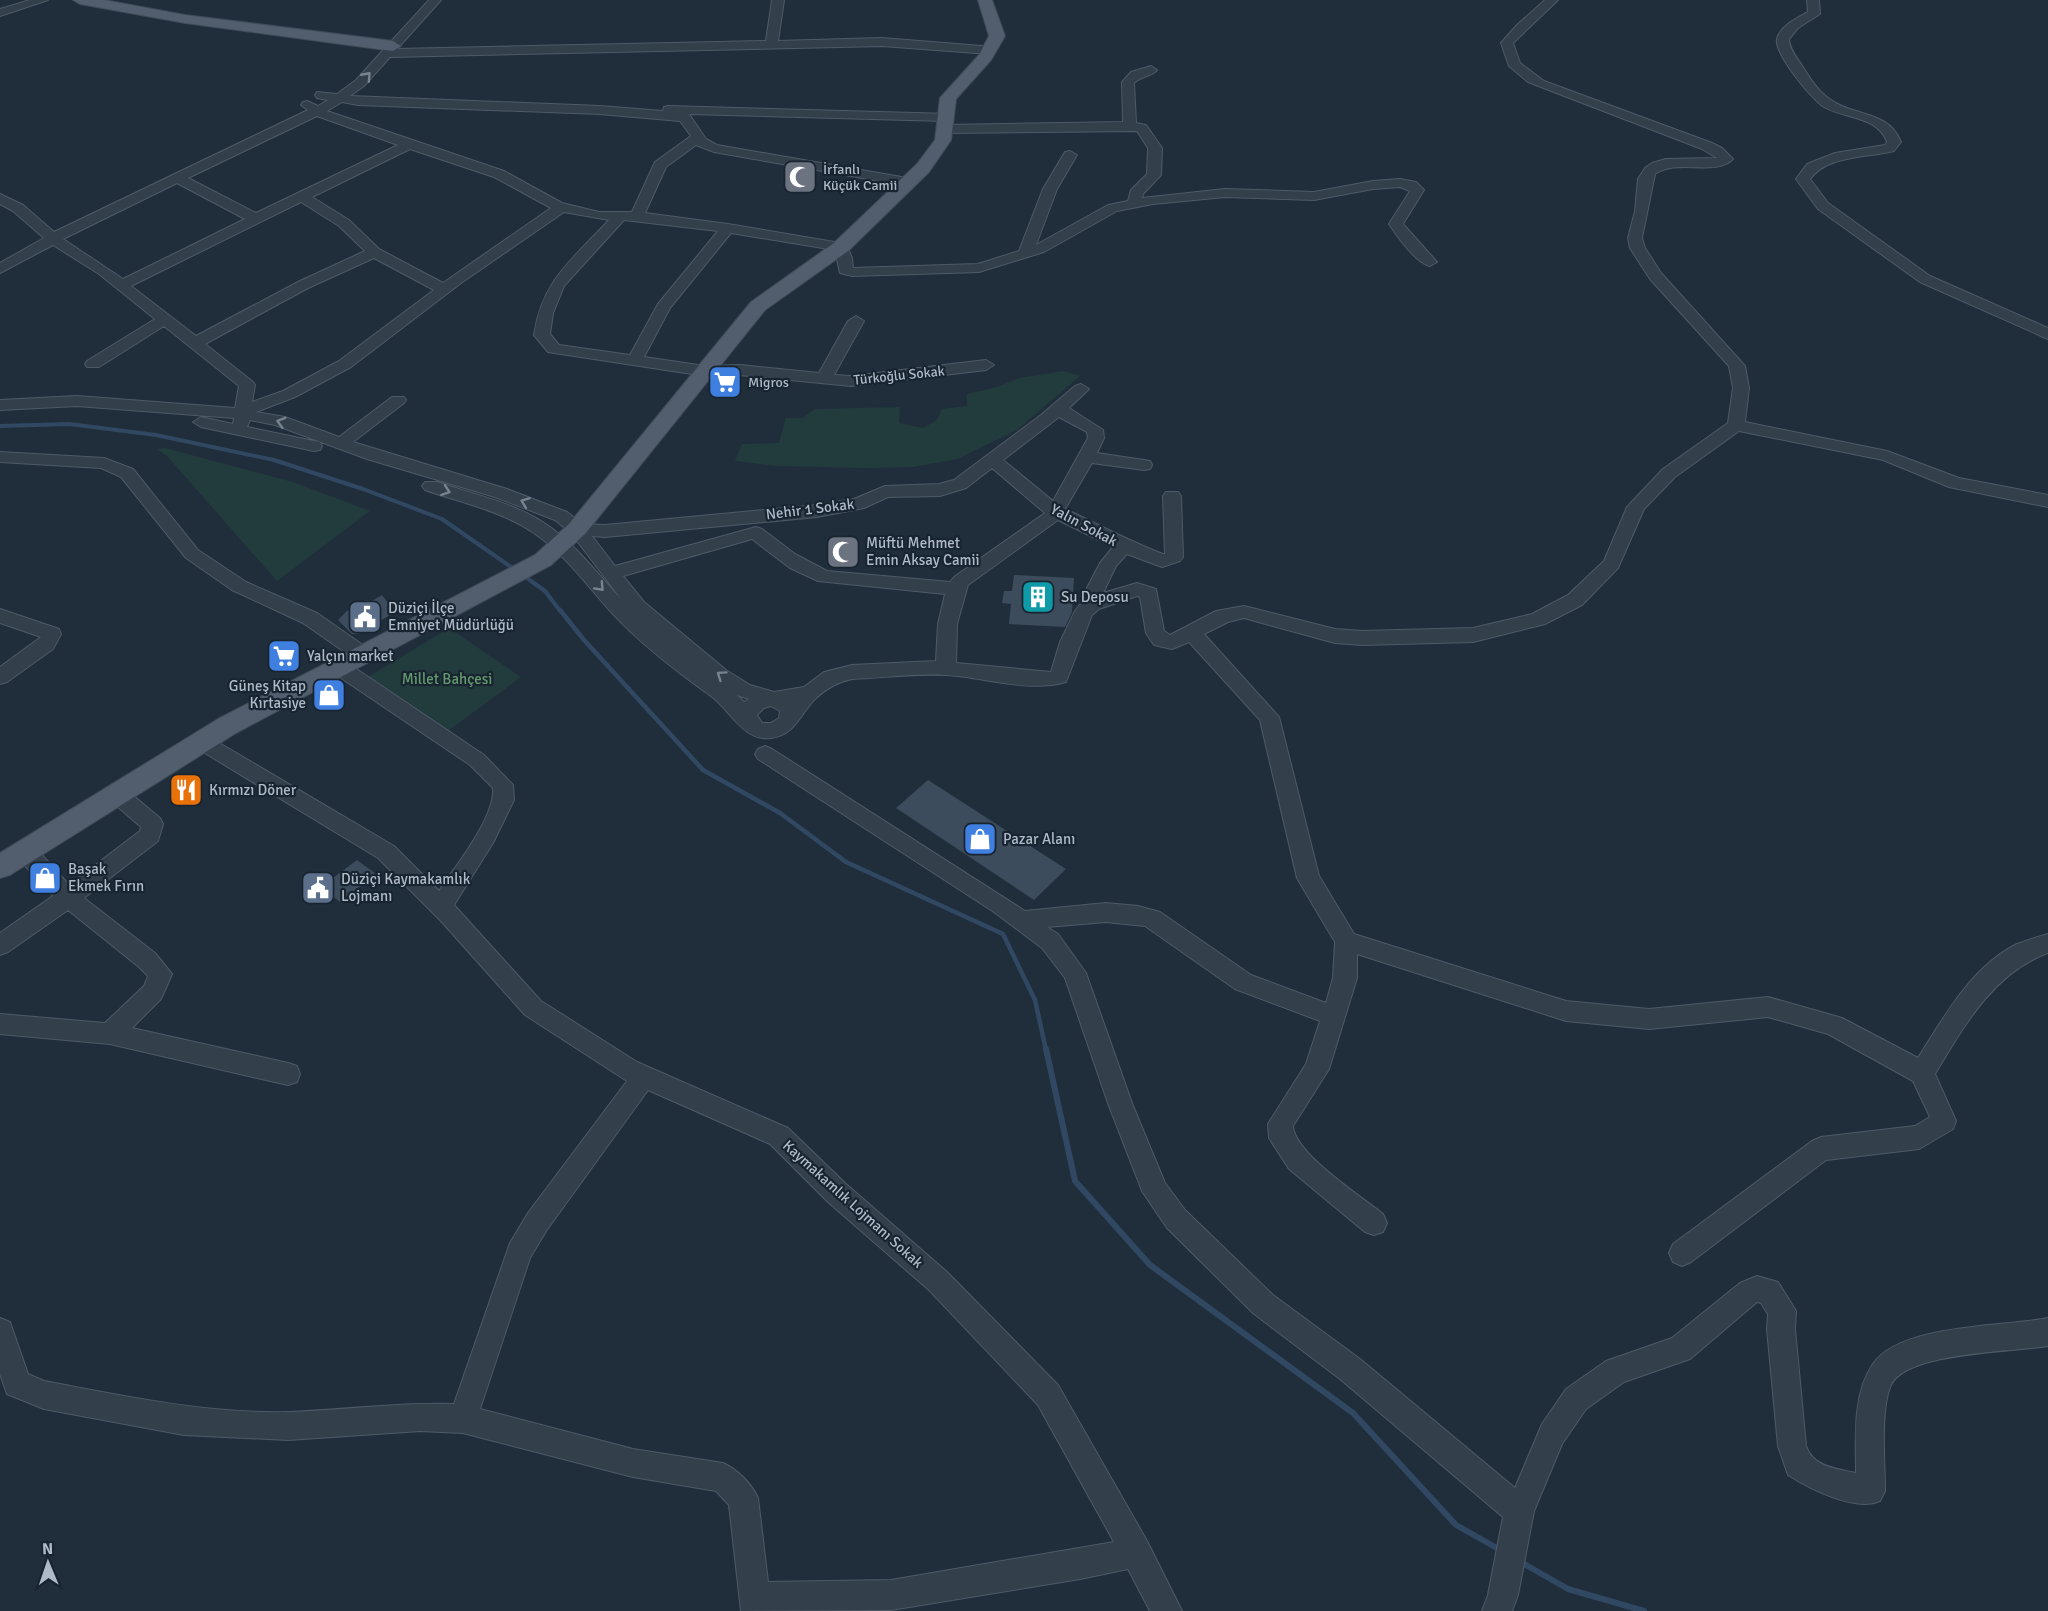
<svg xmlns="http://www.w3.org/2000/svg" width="2048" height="1611" font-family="Signika,sans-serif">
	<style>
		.green { fill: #223c3d }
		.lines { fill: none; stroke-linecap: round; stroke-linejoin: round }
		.stream-far2 { stroke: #314863; stroke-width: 4 }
		.stream-far1 { stroke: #314863; stroke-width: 4.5 }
		.stream { stroke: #314863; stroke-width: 6 }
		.building { fill: #3c4c5c }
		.minor-casing { stroke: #4f5a67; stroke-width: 2 }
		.major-casing { stroke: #404b58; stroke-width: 2 }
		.minor { fill: #343f4c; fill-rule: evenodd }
		.major { fill: #525e6d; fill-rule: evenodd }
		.oneway { stroke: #788390 }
		.labels { text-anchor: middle; stroke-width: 4.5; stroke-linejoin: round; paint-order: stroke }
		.far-poi-label { font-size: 14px; fill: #afbac8; stroke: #192431; text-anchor: start }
		.far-street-label { font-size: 14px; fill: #afbac8; stroke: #192431 }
		.street-label { font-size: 15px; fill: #afbac8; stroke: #192431 }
		.poi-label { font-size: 15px; fill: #afbac8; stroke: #192431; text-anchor: start }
		.park-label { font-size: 15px; fill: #649b6e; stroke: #192431 }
	</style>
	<rect width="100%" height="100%" fill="#202e3c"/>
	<path class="green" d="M 1064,371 L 1080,376 L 1017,430 L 957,459 L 913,467 L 866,468 L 777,466 L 735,461 L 742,444 L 779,443 L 786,418 L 803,418 L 815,409 L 900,407 L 899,423 L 923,428 L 937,420 L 942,409 L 967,406 L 967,394 L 994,388 L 1020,378 Z
		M 165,448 L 293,482 L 370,511 L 277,581 L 167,456 L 157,449 Z
		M 449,628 L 521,677 L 448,731 L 363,680 Z"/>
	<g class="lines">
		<path class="stream-far2" d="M 0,426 L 69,424 L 156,435 L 274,460 L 363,489 L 442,519 L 514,569
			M 524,576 L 545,591 L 561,612"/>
		<path class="stream-far1" d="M 560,610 L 584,640 L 703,770 L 780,813 L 846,862 L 1003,934 L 1035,1000 L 1046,1050"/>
		<path class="stream" d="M 1046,1049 L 1075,1181 L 1150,1265 L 1353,1413 L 1456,1525 L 1502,1551
			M 1519,1561 L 1568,1589 L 1644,1611"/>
	</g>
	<path class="building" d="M 845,540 L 846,547 L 855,550 L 856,557 L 852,563 L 839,565 L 830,561 L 829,554 L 834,549 L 833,542 Z
		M 1014,575 L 1074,578 L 1072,612 L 1065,627 L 1009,624 L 1011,604 L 1002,603 L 1004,591 L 1012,591 Z
		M 382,595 L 395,612 L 358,634 L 352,634 L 338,620 L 349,609 L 366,600 L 372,601 Z
		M 928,780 L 1066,869 L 1034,900 L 896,808 Z
		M 357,860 L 376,874 L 340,902 L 321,887 Z"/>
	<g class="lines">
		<defs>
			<path id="minor" d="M 30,0 L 48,0 L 0,16 L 0,9 Z
				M 429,0 L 441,0 L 397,49 L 766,41 L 772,0 L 784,0 L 778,41 L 882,38 L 994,47 L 996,50 L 990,54 L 882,46 L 390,57 L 364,86 L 350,96 L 600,106 L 663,111 L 664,107 L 668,106 L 951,114 L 952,117 L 946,121 L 689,114 L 706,139 L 717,145 L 913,179 L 915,182 L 913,185 L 908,186 L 714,152 L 696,145 L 666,167 L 645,213 L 728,224 L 846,244 L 852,258 L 853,268 L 978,264 L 1019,251 L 1043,189 L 1065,152 L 1070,151 L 1077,155 L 1057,189 L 1036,245 L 1108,205 L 1128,201 L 1131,190 L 1147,174 L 1148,148 L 1137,131 L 945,133 L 939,129 L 945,125 L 1123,122 L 1122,82 L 1131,72 L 1151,66 L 1157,70 C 1151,77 1141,76 1134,83 L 1136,123 L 1146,125 L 1162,148 L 1161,175 L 1143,194 L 1142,198 L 1225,189 L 1314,192 L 1373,181 L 1400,179 L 1416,182 L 1424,190 L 1403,224 L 1437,262 L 1430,266 C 1416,263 1397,236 1389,224 L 1410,191 L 1400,187 L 1373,189 L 1314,200 L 1225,197 L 1153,204 L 1117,211 L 1044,252 L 979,272 L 852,276 L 840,273 L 835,250 L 731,233 L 670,308 L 644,357 L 705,366 L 740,365 L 819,373 L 848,321 L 856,316 L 864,321 L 834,375 L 851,376 L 986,360 L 994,365 L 986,370 L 851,386 L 740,375 L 705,376 L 548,352 L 534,335 C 542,280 573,259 609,220 L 564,212 L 461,283 L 351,367 L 295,397 L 256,412 L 285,417 L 339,437 L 392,397 L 404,397 L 406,400 L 404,403 L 353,442 L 507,489 L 567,512 L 582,524 L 605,525 L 817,505 L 854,499 L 885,486 L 939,484 L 954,480 L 1041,415 L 1075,386 L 1081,384 L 1089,389 L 1069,408 L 1103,430 L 1104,438 L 1097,453 L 1144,460 L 1150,461 L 1152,465 L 1150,469 L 1144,470 L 1092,463 L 1065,509 C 1098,524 1129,541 1163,554 L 1165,554 L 1163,496 L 1166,492 L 1178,492 L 1181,496 L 1183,557 L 1180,561 L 1162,567 L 1127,554 L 1116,566 L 1103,593 L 1137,583 L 1156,589 L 1164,631 L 1170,635 L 1216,611 L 1244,606 L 1335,629 L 1362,631 L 1473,628 L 1532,614 L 1568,595 L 1604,561 L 1627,507 L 1663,469 L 1728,423 L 1733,388 L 1729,366 L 1650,279 L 1630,248 L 1628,238 L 1635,211 L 1638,179 L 1645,168 L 1652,163 L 1666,159 L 1717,158 L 1702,149 L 1528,82 L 1509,66 L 1501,43 L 1517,25 L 1545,0 L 1558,0 L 1513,43 L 1520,63 L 1544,81 L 1712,143 L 1722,148 L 1733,159 C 1715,177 1677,158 1655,174 L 1642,238 L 1645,248 L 1661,273 L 1745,366 L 1749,388 L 1745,422 L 1887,451 L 1959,478 L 2048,495 L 2048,507 L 1949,487 L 1883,460 L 1739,431 L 1675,477 L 1644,509 L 1618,568 L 1582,605 L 1545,624 L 1473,642 L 1362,645 L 1335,643 L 1244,618 L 1228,622 L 1204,634 L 1279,717 L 1319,876 L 1354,934 L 1566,1001 L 1649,1009 L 1768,997 L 1842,1018 L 1918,1058 C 1944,1017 1971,967 2017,944 C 2027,940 2038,937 2048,934 L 2048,953 C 1993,973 1964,1026 1935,1074 L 1956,1121 L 1953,1129 L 1919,1149 L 1826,1160 L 1691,1262 L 1682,1266 L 1673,1262 L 1669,1253 L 1673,1244 L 1812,1141 L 1821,1137 L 1915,1126 L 1930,1117 L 1913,1081 L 1828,1034 L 1768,1017 L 1649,1029 L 1566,1021 L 1357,954 L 1357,978 L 1329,1069 L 1293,1126 C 1295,1154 1361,1196 1383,1214 L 1387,1223 L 1383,1232 L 1374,1235 L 1365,1232 L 1289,1169 L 1269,1138 L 1268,1124 L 1306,1064 L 1320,1021 L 1235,989 L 1145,926 L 1106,922 L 1047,927 L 1058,934 L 1086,973 L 1133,1106 L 1165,1183 L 1185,1210 L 1273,1295 L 1360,1359 L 1515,1488 L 1542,1424 L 1566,1389 L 1606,1361 L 1672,1338 L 1740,1283 L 1757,1276 L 1778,1282 L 1796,1311 L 1795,1329 L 1806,1446 C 1813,1467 1837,1469 1856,1473 C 1856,1439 1852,1394 1873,1364 C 1900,1324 2003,1327 2048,1318 L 2048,1346 C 2013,1352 1907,1352 1891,1385 C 1880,1409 1885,1464 1885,1491 L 1880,1501 C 1855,1512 1810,1489 1788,1475 L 1778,1446 L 1767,1329 L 1768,1314 L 1761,1303 L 1757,1302 L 1690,1359 L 1624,1382 L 1586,1409 L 1562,1444 L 1534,1511 L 1518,1595 L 1512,1611 L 1482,1611 L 1488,1595 L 1503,1517 L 1340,1379 L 1253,1313 L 1167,1228 L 1142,1191 L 1109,1106 L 1065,978 L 1042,948 L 994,912 L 758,759 L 755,754 L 758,749 L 765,746 L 772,749 L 1025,911 L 1106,903 L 1138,906 L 1160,912 L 1251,975 L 1326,1003 L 1333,978 L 1335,942 L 1297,878 L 1260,720 L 1189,642 L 1172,649 L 1154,645 L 1146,633 L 1140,597 L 1137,596 L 1099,609 L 1092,615 L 1066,682 C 1028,693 984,677 946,675 C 915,673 883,678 852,679 C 838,682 827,688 816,698 C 800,713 796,735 771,738 C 744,742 730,710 711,696 C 676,671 642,645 613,614 C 588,587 566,555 534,533 C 502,511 462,503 425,490 L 422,486 L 425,482 L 437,482 C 475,495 517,503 550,527 C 578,547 598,575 622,600 L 571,533 L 555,520 L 495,497 L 367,459 L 275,425 L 250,420 L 247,427 L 314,441 L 320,442 L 322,446 L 320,450 L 314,451 L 201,427 L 193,422 L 201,417 L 233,424 L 234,418 L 77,406 L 0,410 L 0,400 L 77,396 L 235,408 L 239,386 L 164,326 L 99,367 L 87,367 L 85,364 L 87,361 L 155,319 L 99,274 L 53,245 L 0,273 L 0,263 L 44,238 L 13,211 L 0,204 L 0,194 L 23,205 L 54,232 L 308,110 L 301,105 L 303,102 L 307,101 L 318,106 L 328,100 L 317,98 L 315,95 L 317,92 L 337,94 L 356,80 ZM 342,102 L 358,105 L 600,114 L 680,121 L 691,136 L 655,162 L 632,212 L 599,212 L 562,203 L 504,171 L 327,111 ZM 317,116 L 398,145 L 256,213 L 188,178 ZM 410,149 L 494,177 L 551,208 L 443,283 L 379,249 L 349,220 L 312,197 ZM 177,183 L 245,219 L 123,279 L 63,239 ZM 301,202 L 339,226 L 365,251 L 298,282 L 196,336 L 131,286 ZM 624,220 L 718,231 L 658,304 L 630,355 L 559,345 L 550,334 L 553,313 L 564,286 ZM 374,258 L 434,290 L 339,361 L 283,391 L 252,402 L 255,385 L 253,382 L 205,344 L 308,288 ZM 1059,417 L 1087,432 L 1088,438 L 1053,501 L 1003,460 ZM 992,468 L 1045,513 L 954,577 L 950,582 L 827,571 L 795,554 L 762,529 L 756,527 L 615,566 L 592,536 L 605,537 L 817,517 L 864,508 L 888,497 L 940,496 L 966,488 ZM 1058,520 L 1113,547 L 1100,563 L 1086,590 L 1083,601 L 1075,611 L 1060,642 L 1051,672 L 956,663 L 957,624 L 968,585 ZM 752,539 L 790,568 L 818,581 L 945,594 L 938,624 L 936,661 L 852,665 L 824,672 L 804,687 L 774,692 L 750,685 L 726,670 L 644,602 L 623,576 ZM 737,695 L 749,699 L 744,702 ZM 771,706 L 780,711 L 779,718 L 771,723 L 762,723 L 757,715 L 764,708 Z
				M 1807,0 L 1819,0 L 1820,14 L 1798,28 L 1789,39 C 1789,48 1796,57 1801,64 C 1809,77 1818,92 1831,100 C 1855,117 1888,110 1901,142 L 1894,151 C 1866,158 1828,155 1810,179 L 1828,203 L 1930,276 L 2048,328 L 2048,339 L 1920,282 L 1818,209 L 1796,179 L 1807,164 L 1835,153 L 1885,145 L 1887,142 C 1878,116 1845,119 1824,107 C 1812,100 1774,53 1777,39 C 1780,26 1797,18 1808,12 Z
				M 0,452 L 104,458 L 133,469 L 198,550 L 246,582 L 317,613 L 370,650 L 373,655 L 370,660 L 363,662 L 356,660 L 303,623 L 232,590 L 186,558 L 121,477 L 101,468 L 0,462 Z
				M 0,609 L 59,629 L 61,634 L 53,649 L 7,682 L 0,684 L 0,667 L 41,637 L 0,623 Z
				M 339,660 L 346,662 L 484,755 L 513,785 L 514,800 L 493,843 L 454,905 L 541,1001 L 637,1062 L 788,1128 L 846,1184 L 947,1272 L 1058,1385 L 1147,1541 L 1182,1611 L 1150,1611 L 1128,1569 L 1080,1579 L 891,1610 L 741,1611 L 729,1505 L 716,1491 L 633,1477 L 463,1433 L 420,1431 L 288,1440 L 184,1435 L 44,1409 L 7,1394 L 0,1374 L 0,1318 L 10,1322 L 28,1374 L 44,1381 C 125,1396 206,1414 289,1412 C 344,1410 399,1402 454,1404 L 510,1243 L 528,1213 L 627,1081 L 525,1015 L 441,921 L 378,858 L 195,747 L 192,742 L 195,737 L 202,734 L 209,737 L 394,846 L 439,891 C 456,865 495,818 493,788 L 470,765 L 332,672 L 329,667 L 332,662 ZM 648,1090 L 770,1144 L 828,1202 L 929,1290 L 1038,1405 L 1114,1542 L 891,1580 L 768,1582 L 758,1498 C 751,1483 738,1470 723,1463 L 633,1449 L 480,1409 L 530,1258 L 546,1231 Z
				M 117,786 L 124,788 L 160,818 L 163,824 L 158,841 L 84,898 L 155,953 L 172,974 L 161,999 L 132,1028 L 288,1063 L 297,1066 L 300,1074 L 297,1082 L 288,1085 L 110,1044 L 0,1034 L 0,1014 L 105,1023 L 144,986 L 148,976 L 139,967 L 68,910 L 8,952 L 0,955 L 0,933 L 53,896 L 18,858 L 15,852 L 18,846 L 26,843 L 34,846 L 69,885 L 140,831 L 141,827 L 110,800 L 107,794 L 110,788 Z"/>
			<path id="major" d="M 73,0 L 104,0 L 185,15 L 393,41 L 401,46 L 393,51 L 185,23 L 80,4 Z
				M 978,0 L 992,0 L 1005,36 L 991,60 L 956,99 L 951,140 L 929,172 L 848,251 L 765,310 L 585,534 L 551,565 L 236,733 L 10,875 L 0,878 L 0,853 L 218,719 L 535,555 L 569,524 L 751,302 L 834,243 L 917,164 L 935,140 L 940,98 L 979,55 L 989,36 Z"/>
		</defs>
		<use href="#minor" class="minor-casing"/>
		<use href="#major" class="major-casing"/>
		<use href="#minor" class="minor"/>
		<use href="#major" class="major"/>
	</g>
	<defs><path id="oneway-chevron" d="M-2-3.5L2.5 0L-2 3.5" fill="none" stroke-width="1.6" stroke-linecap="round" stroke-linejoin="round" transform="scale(1.5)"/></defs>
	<g class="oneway">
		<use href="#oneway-chevron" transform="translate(367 76) rotate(-48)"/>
		<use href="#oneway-chevron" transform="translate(281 422) rotate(-164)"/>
		<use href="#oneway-chevron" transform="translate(446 491) rotate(19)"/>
		<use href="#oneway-chevron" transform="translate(525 502) rotate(-159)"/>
		<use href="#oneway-chevron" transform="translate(600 587) rotate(47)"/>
		<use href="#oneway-chevron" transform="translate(721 675) rotate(-145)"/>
	</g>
	<defs>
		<symbol id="mosque-square" viewBox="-11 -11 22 22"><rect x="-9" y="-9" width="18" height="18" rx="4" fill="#6b7280" stroke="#192431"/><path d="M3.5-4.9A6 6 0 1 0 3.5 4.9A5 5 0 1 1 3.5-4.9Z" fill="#fff"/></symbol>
		<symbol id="supermarket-square" viewBox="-11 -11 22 22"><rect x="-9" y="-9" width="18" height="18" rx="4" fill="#3f7fe0" stroke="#192431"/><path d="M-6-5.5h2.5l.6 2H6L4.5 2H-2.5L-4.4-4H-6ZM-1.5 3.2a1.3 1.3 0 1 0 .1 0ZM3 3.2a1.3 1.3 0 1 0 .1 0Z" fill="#fff"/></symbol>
		<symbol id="building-square" viewBox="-11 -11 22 22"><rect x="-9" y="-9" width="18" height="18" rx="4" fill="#0f9aa8" stroke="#192431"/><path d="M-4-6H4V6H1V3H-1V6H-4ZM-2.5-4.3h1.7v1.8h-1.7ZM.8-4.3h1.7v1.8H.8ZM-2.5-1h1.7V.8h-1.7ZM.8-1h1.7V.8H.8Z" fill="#fff"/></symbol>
		<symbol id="civic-square" viewBox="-11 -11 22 22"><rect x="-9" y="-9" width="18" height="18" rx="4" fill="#5c6f8a" stroke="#192431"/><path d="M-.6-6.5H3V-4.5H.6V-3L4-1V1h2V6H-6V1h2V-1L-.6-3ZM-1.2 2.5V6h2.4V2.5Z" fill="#fff"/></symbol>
		<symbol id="shop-square" viewBox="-11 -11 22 22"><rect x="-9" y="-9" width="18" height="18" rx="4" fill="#3f7fe0" stroke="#192431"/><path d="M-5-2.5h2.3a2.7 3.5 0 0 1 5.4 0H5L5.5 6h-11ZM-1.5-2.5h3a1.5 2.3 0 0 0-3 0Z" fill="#fff"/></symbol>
		<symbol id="restaurant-square" viewBox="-11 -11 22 22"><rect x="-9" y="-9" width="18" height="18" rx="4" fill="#e8710a" stroke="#192431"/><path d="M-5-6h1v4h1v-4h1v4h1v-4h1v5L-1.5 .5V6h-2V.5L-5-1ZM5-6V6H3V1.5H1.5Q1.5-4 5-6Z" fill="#fff"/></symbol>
	</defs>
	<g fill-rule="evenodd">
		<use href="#mosque-square" x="781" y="158" width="38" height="38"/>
		<use href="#supermarket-square" x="706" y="363" width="38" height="38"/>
		<use href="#mosque-square" x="824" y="533" width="38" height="38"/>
		<use href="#building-square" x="1019" y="578" width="38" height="38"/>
		<use href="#civic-square" x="346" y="598" width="38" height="38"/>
		<use href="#supermarket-square" x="265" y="637" width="38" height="38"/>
		<use href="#shop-square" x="310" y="676" width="38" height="38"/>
		<use href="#restaurant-square" x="167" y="771" width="38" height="38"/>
		<use href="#shop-square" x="961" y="820" width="38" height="38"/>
		<use href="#shop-square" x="26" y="859" width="38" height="38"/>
		<use href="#civic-square" x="299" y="869" width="38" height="38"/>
	</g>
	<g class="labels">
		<g class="far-poi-label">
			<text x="823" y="174">İrfanlı<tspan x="823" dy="16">Küçük Camii</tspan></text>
			<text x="748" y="387">Migros</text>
		</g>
		<g class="far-street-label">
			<text transform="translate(899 375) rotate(-6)" y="5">Türkoğlu Sokak</text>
		</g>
		<g class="street-label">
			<text transform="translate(810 509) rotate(-7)" y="5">Nehir 1 Sokak</text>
			<text transform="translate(1084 525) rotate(28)" y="5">Yalın Sokak</text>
			<text transform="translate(853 1204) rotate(42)" y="5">Kaymakamlık Lojmanı Sokak</text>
		</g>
		<g class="poi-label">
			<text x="866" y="548">Müftü Mehmet<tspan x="866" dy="17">Emin Aksay Camii</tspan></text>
			<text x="1061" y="602">Su Deposu</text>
			<text x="388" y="613">Düziçi İlçe<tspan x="388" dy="17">Emniyet Müdürlüğü</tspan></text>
			<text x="307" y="661">Yalçın market</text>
			<text x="306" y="691" text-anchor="end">Güneş Kitap<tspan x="306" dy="17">Kırtasiye</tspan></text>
			<text x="209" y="795">Kırmızı Döner</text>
			<text x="1003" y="844">Pazar Alanı</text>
			<text x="68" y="874">Başak<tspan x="68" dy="17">Ekmek Fırın</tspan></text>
			<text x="341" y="884">Düziçi Kaymakamlık<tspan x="341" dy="17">Lojmanı</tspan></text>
		</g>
		<g class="park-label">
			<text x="447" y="684">Millet Bahçesi</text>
		</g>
	</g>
	<g transform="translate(48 1563) rotate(358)" stroke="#192431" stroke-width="4.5" paint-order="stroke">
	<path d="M0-4.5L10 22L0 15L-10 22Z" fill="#afbac8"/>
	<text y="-9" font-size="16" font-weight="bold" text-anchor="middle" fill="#afbac8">N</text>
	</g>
</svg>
